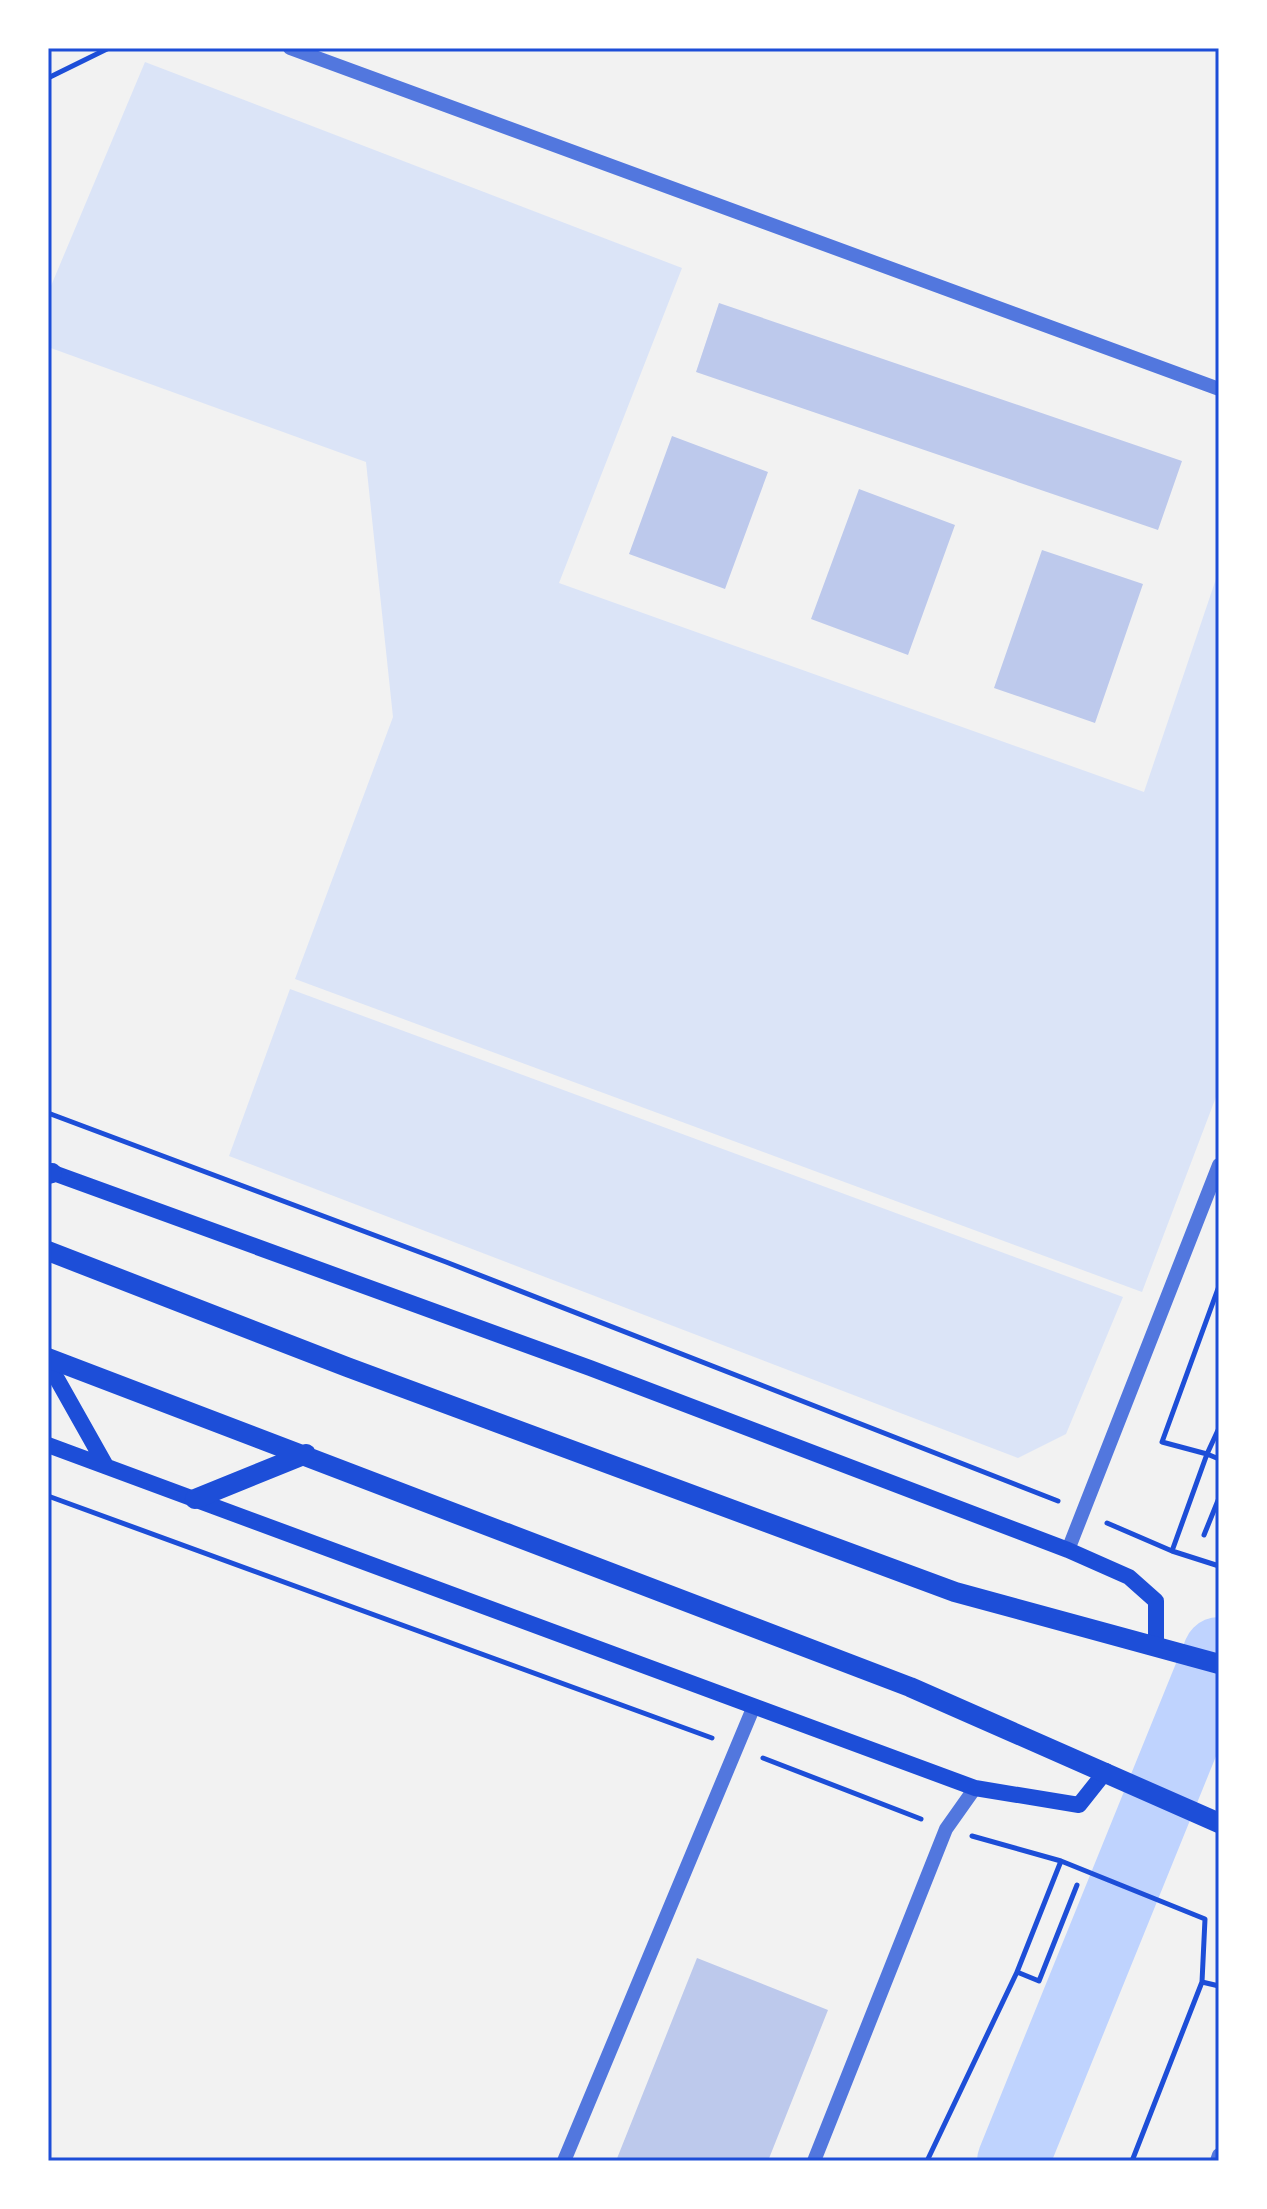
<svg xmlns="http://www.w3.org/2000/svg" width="1267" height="2209" font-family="'PT Sans Narrow',sans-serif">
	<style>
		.green { fill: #dbe4f7 }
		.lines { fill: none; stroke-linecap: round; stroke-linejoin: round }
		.river { stroke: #bfd3fe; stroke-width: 72 }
		.building { fill: #bdc9ec }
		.path { stroke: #1d4ed8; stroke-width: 5 }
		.tertiary { stroke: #5277de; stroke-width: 14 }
		.secondary { stroke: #1d4ed8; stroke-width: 16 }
		.primary { stroke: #1d4ed8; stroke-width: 20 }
		.neatline { fill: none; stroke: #1d4ed8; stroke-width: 3 }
	</style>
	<rect width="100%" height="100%" fill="#f2f2f2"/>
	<path class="green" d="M 145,62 L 682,268 L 559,583 L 1144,792 L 1219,570 L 1219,1089 L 1142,1292 L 295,979 L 393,717 L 366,462 L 48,347 L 48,293 Z
		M 290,989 L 1123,1297 L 1066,1434 L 1018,1458 L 229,1156 Z"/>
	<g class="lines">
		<path class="river" d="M 1013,2161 L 1219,1653"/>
	</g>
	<path class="building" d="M 719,303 L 1182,461 L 1158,530 L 696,372 Z
		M 672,436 L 768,472 L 725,589 L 629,554 Z
		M 859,489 L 955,525 L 908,655 L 811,619 Z
		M 1042,550 L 1143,584 L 1095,723 L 994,688 Z
		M 697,1958 L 828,2010 L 768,2161 L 616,2161 Z"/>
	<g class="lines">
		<path class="path" d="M 48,78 L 109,48
			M 48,1113 L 446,1262 L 1058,1501
			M 1219,1286 L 1162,1442 L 1207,1454 L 1219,1428
			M 48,1496 L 712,1738
			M 1107,1523 L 1172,1551 L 1207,1454 L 1219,1459
			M 1204,1535 L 1219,1498
			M 1172,1551 L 1219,1566
			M 763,1758 L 921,1819
			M 972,1836 L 1061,1861 L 1205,1919 L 1202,1982 L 1132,2161
			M 1061,1861 L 1017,1972 L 1039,1981 L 1077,1885
			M 1202,1982 L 1219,1986
			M 927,2161 L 1017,1972"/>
		<path class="tertiary" d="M 290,48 L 1219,389
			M 1068,1550 L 1219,1165
			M 564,2161 L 754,1706
			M 814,2161 L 946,1829 L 975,1788
			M 1217,2161 L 1219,2155"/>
		<path class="secondary" d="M 48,1171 L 590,1368 L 1068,1550 L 1129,1577 L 1156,1601 L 1156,1646
			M 48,1363 L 106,1466
			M 48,1445 L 975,1788 L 1079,1805 L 1106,1771"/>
		<path class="primary" d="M 48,1174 L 52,1173
			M 48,1251 L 347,1367 L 955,1592 L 1219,1664
			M 48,1358 L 910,1687 L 1219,1823
			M 195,1499 L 306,1454"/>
	</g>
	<rect width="1267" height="2209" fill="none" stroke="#ffffff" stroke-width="100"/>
	<rect x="50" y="50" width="1167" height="2109" class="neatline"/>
</svg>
